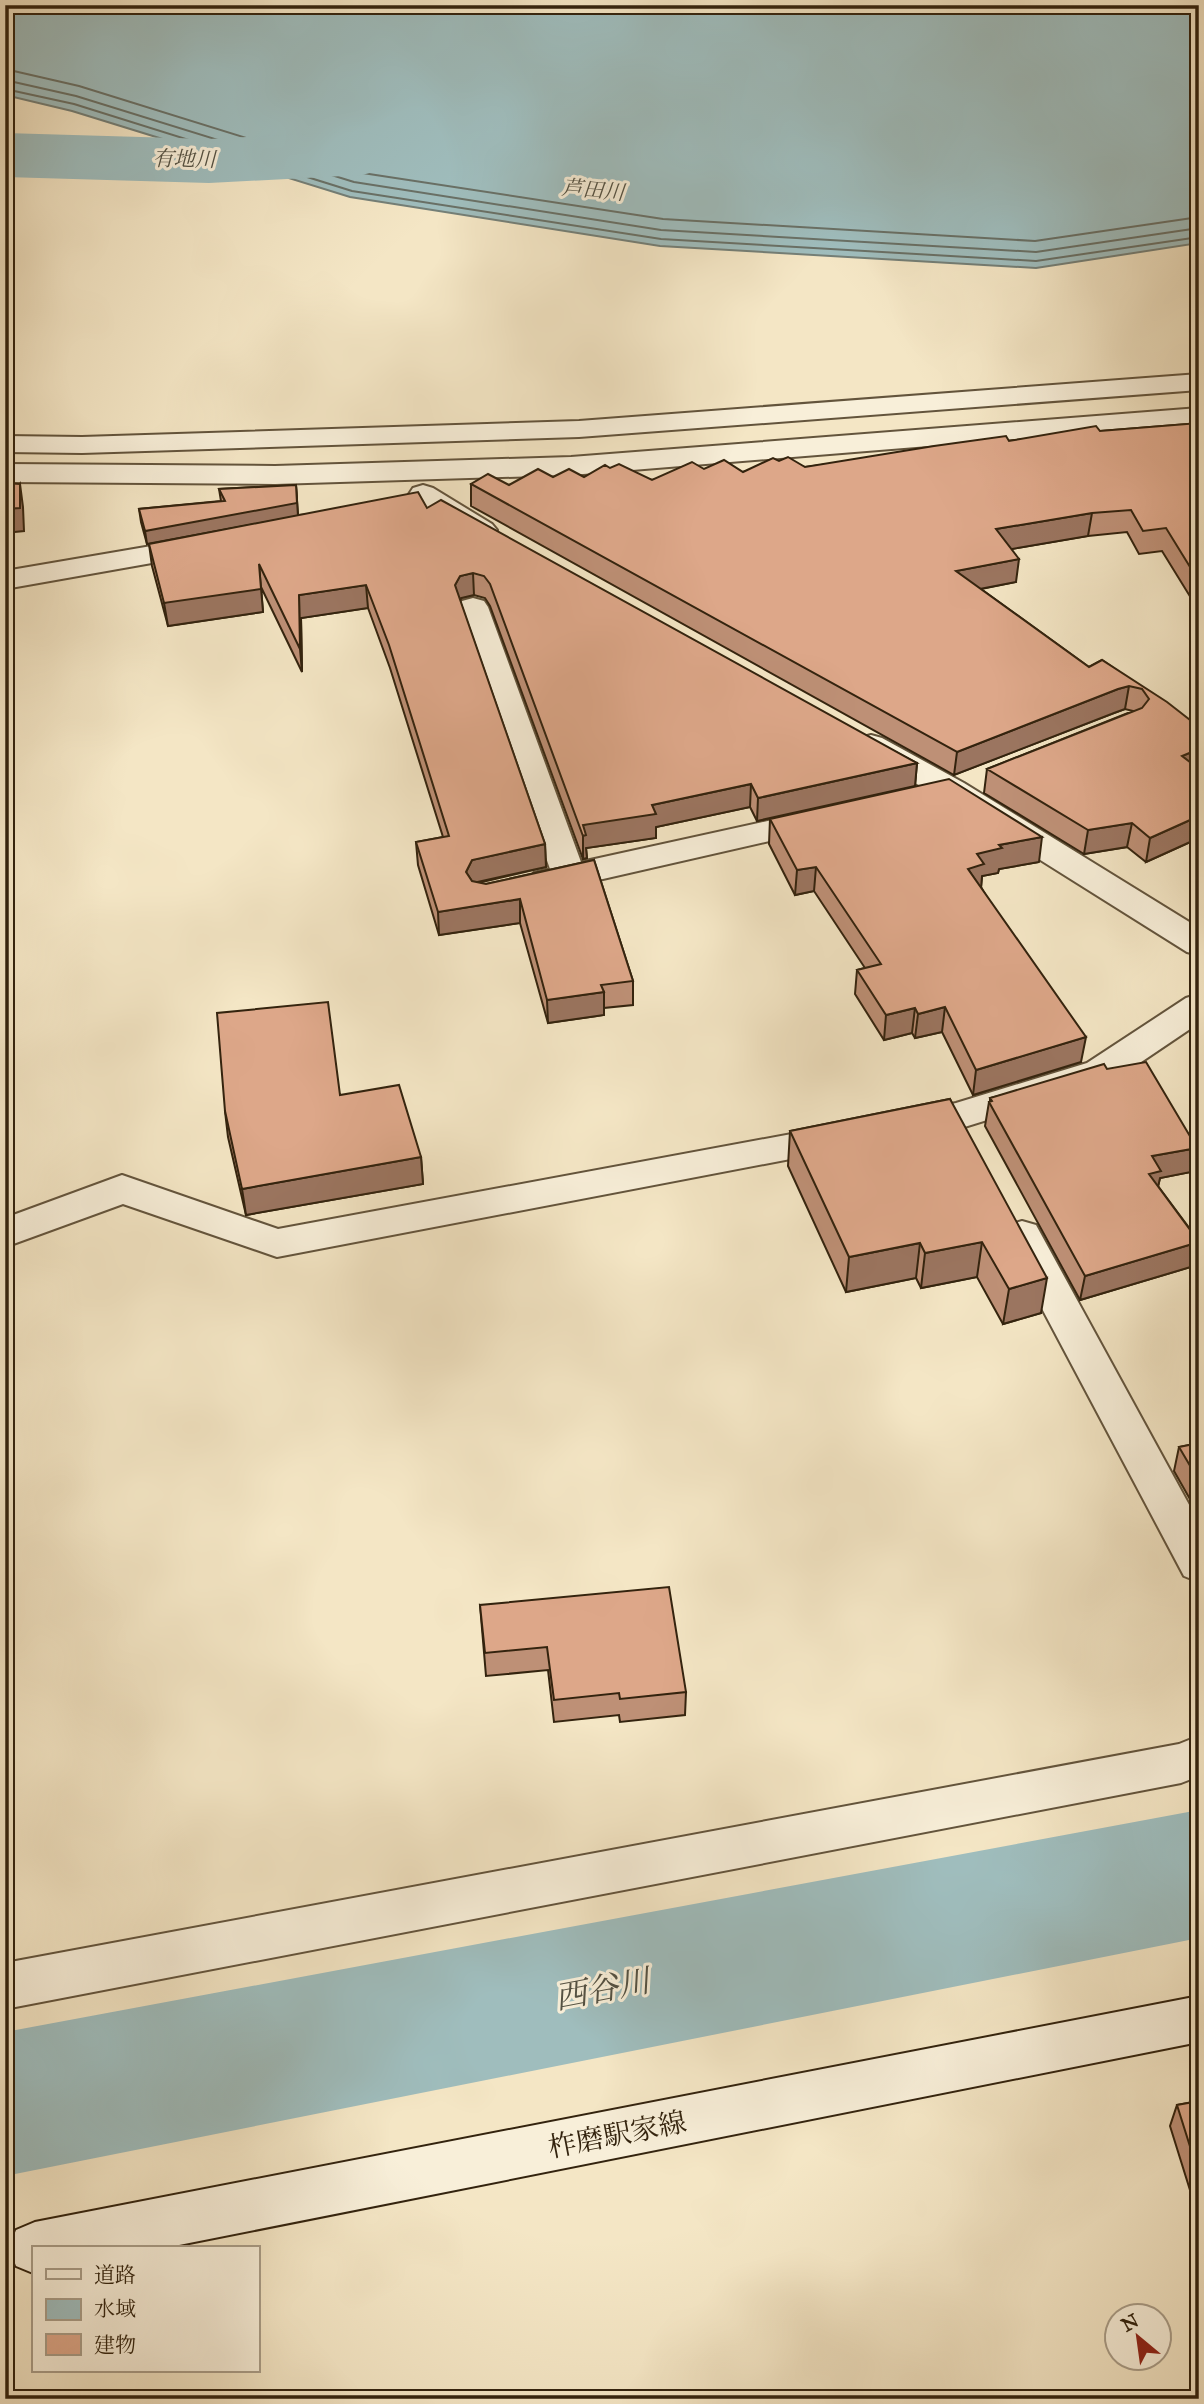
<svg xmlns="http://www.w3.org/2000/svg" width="1204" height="2404" font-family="'IM FELL Great Primer','Noto Serif JP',serif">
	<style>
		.water { fill: #9fbdbd; stroke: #747f77; stroke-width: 2 }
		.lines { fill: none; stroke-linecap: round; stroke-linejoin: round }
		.shore { stroke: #697066; stroke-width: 2 }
		.river { fill: #9fbdbd; fill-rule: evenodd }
		.minor-casing { stroke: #63543c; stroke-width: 4 }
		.tertiary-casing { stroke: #63543c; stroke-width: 4 }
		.secondary-casing { stroke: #33230e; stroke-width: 4 }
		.minor { fill: #f8efd9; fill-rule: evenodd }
		.tertiary { fill: #f8efd9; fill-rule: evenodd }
		.secondary { fill: #f8efd9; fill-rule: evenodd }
		.wall { fill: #be9076; stroke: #33230e; stroke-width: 2 }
		.shaded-wall { fill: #9b7560; stroke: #33230e; stroke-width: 2 }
		.building { fill: #dda789; stroke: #33230e; stroke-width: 2 }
		.labels { text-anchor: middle; stroke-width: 6; stroke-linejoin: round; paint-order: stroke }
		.far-water-label { font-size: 21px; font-style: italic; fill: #535143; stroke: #f8efd9 }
		.near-street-label { font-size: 28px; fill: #33230e; stroke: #f8efd9 }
		.near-water-label { font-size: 32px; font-style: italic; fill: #535143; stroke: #f8efd9 }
	</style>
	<rect width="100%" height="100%" fill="#f4e6c5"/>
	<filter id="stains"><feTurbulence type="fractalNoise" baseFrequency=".00286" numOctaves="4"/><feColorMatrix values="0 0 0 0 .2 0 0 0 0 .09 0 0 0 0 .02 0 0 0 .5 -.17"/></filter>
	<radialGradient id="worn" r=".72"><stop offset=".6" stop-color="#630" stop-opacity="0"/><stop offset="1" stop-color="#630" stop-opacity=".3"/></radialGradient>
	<path class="water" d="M 5,5 L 1199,5 L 1199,243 L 1036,268 L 660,246 L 350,197 L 72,111 L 5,95 Z"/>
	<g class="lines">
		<path class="shore" d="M 5,69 L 79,86 L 356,172 L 663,219 L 1035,241 L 1199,217
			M 5,80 L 76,96 L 354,182 L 661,230 L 1036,252 L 1199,228
			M 5,89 L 74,104 L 352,191 L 661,239 L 1036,261 L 1199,237"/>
		<path class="river" d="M 362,131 L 388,138 L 398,153 L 388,168 L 362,175 L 209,183 L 5,177 L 5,133 L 209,139 Z
			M 1199,1810 L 1199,1938 L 5,2176 L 5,2032 Z"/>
		<defs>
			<path id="minor" d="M 1199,408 L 1199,424 L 571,475 L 275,484 L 5,482 L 5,464 L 275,466 L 571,457 Z
				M 423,485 L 433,488 L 492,524 L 497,530 L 492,536 L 482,539 L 472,536 L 413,500 L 409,494 L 413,488 Z
				M 204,537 L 214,540 L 219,546 L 214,552 L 5,589 L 5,571 Z
				M 473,598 L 484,601 L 488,607 L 581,862 L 822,809 L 834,812 L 839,819 L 834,826 L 822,829 L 546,892 L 534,889 L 529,881 L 534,873 L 550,869 L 458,607 L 462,601 Z
				M 871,735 L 882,738 L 964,783 L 1199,928 L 1199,955 L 1187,952 L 940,797 L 860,752 L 855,745 L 860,738 Z
				M 1199,994 L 1199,1023 L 1113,1081 L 958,1129 L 906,1138 L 893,1134 L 887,1125 L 893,1116 L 956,1103 L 1087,1063 L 1186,998 Z
				M 840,1125 L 853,1129 L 859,1138 L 853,1147 L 277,1257 L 123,1204 L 5,1247 L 5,1218 L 122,1175 L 278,1229 Z
				M 1022,1221 L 1036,1225 L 1199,1523 L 1199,1582 L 1184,1576 L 1003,1235 L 1008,1225 Z
				M 1199,1736 L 1199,1776 L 1181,1783 L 5,2009 L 5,1963 L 1179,1744 Z"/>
			<path id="tertiary" d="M 1199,374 L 1199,390 L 579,437 L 82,453 L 5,452 L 5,436 L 82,437 L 579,421 Z"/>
			<path id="secondary" d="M 1199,1996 L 1199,2042 L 164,2248 L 33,2248 L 33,2273 L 16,2266 L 9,2248 L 16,2230 L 35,2222 Z"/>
		</defs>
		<use href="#minor" class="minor-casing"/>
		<use href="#tertiary" class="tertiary-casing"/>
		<use href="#secondary" class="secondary-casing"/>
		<use href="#minor" class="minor"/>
		<use href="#tertiary" class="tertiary"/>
		<use href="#secondary" class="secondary"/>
	</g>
	<path class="wall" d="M 1199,423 L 1199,597 L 1191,598 L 1162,551 L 1139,554 L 1127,532 L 1088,536 L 1011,549 L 1016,582 L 981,589 L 1089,667 L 1102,660 L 1199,727 L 1199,838 L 1146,862 L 1127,847 L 1084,854 L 984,793 L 987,769 L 1133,711 L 1125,709 L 1114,713 L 954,775 L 471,506 L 471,484 L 509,485 L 553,477 L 584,477 L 610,468 L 652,480 L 704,469 L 743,472 L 779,461 L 805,467 L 1009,441 L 1100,431 Z
		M 296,485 L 298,515 L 427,508 L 917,763 L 915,786 L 757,821 L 750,807 L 656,827 L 656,838 L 586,848 L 587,858 L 583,859 L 490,606 L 485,598 L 474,595 L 461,598 L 460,601 L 545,844 L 546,867 L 478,883 L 486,884 L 594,860 L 633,981 L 633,1005 L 604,1008 L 604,1015 L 548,1023 L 520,923 L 439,935 L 418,865 L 416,842 L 443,837 L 390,668 L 368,608 L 301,618 L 302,672 L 261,587 L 263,612 L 168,626 L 152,566 L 149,544 L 194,535 L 147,544 L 141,522 L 139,509 L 221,501 L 219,489 Z
		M 770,819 L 1039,862 L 999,869 L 998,873 L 982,876 L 981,887 L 1081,1062 L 973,1095 L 942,1032 L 915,1038 L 912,1033 L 884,1040 L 855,994 L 857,970 L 865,968 L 814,891 L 795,895 L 769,844 Z
		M 1107,1069 L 1197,1148 L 1191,1172 L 1160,1178 L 1158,1186 L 1199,1241 L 1199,1245 L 1194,1266 L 1080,1300 L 985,1126 L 989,1102 L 990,1102 L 990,1098 Z
		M 340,1095 L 421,1157 L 423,1184 L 246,1215 L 228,1137 L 225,1111 Z
		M 950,1099 L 1041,1313 L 1003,1324 L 977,1277 L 921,1288 L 916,1278 L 846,1292 L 788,1166 L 790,1131 Z
		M 1199,1443 L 1199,1515 L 1174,1471 L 1179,1447 Z
		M 480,1605 L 686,1692 L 685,1715 L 620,1722 L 619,1715 L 554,1722 L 548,1670 L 486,1676 Z
		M 1199,2101 L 1199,2219 L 1170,2126 L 1177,2105 Z"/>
	<path class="shaded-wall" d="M 20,484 L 23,507 L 24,531 L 5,533 L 5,509 Z
		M 296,485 L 298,516 L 147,544 L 145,531 Z
		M 1092,513 L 1088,536 L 994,552 L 996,529 Z
		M 1019,559 L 1016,582 L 954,594 L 956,571 Z
		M 259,564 L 263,612 L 168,626 L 164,603 Z
		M 473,573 L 474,595 L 461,598 L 456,608 L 455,585 L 460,576 Z
		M 366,585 L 368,608 L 301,618 L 302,672 L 300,649 L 299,595 Z
		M 1129,686 L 1125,709 L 1114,713 L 954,775 L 957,752 L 1118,689 Z
		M 1199,749 L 1199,771 L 1182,756 Z
		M 917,763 L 915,786 L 757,821 L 758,798 Z
		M 751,784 L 750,807 L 656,827 L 656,838 L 586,848 L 587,858 L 583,859 L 583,825 L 652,805 Z
		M 1199,816 L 1199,838 L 1146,862 L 1150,838 Z
		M 1132,823 L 1127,847 L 1084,854 L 1088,830 Z
		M 1042,837 L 1039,862 L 999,869 L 998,873 L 982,876 L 981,889 L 968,869 L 977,854 L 999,845 Z
		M 545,844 L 546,867 L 473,883 L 466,872 L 472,860 Z
		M 816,867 L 814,891 L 795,895 L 797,870 Z
		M 520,899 L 520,923 L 439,935 L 438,912 Z
		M 604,992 L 604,1015 L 548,1023 L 547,1000 Z
		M 945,1007 L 942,1032 L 915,1038 L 918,1014 Z
		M 915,1008 L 912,1033 L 884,1040 L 886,1015 Z
		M 1086,1037 L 1081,1062 L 973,1095 L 976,1070 Z
		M 1197,1148 L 1191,1172 L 1160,1178 L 1156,1196 L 1147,1180 L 1152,1156 Z
		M 421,1157 L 423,1184 L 246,1215 L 242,1189 Z
		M 982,1242 L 977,1277 L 921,1288 L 925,1253 Z
		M 1199,1242 L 1194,1266 L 1080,1300 L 1085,1276 Z
		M 920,1243 L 916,1278 L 846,1292 L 849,1257 Z
		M 1047,1278 L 1041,1313 L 1003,1324 L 1009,1289 Z"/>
	<path class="building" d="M 1199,423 L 1199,575 L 1195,575 L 1166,528 L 1143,531 L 1131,510 L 1092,513 L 996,529 L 1019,559 L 956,571 L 1089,667 L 1102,660 L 1167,702 L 1199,727 L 1199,749 L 1182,756 L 1199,769 L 1199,816 L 1150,838 L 1132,823 L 1088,830 L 987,769 L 1142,708 L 1149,699 L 1142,689 L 1129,686 L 1118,689 L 957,752 L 471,484 L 488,474 L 509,485 L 538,469 L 553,477 L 569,469 L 584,477 L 605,465 L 610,468 L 619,464 L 652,480 L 692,462 L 704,469 L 724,460 L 743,472 L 773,458 L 779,461 L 788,457 L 805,467 L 934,446 L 1006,436 L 1009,441 L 1096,426 L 1100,431 Z
		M 5,483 L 20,484 L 20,508 L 5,509 Z
		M 296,485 L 297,503 L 145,531 L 139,509 L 225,501 L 219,489 Z
		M 418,492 L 427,508 L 441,500 L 917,763 L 758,798 L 751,784 L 652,805 L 656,814 L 583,825 L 586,835 L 583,836 L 490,584 L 484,576 L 473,573 L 460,576 L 455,585 L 545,844 L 472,860 L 466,872 L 472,881 L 486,884 L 594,860 L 633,981 L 601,985 L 604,992 L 547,1000 L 520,899 L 438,912 L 416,842 L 449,836 L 389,645 L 366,585 L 299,595 L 300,649 L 259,564 L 261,589 L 164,603 L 149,544 Z
		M 949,779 L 1042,837 L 999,845 L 1002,848 L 977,854 L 984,864 L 968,869 L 1086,1037 L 976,1070 L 945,1007 L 918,1014 L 915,1008 L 886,1015 L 857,970 L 881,964 L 816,867 L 797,870 L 770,819 Z
		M 328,1002 L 340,1095 L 399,1085 L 421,1157 L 242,1189 L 225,1111 L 217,1013 Z
		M 1146,1062 L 1197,1148 L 1152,1156 L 1161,1171 L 1149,1174 L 1199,1242 L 1085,1276 L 989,1102 L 992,1101 L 990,1098 L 1104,1064 L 1107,1069 Z
		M 950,1099 L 1047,1278 L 1009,1289 L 982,1242 L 925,1253 L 920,1243 L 849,1257 L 790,1131 Z
		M 1199,1443 L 1199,1481 L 1179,1447 Z
		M 669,1587 L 686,1692 L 620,1699 L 619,1693 L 554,1700 L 547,1647 L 485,1653 L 480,1605 Z
		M 1199,2101 L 1199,2175 L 1177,2105 Z"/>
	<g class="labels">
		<g class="far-water-label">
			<text transform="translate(184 159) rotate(1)" y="7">有地川</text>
			<text transform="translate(593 190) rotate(5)" y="7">芦田川</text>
		</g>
		<g class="near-street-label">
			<text transform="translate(617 2134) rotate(-11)" y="10">柞磨駅家線</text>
		</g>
		<g class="near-water-label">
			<text transform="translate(602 1989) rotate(-11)" y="11">西谷川</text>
		</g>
	</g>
	<rect width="1204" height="2404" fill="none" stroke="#f4e6c5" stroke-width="28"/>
	<rect x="7" y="7" width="1190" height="2390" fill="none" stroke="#33230e" stroke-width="3.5"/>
	<rect x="14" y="14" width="1176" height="2376" fill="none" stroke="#33230e" stroke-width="2"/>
	<rect x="32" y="2246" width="228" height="126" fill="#f8efd9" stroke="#a99d88" stroke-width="2"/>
	<rect x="46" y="2269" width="35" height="10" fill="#f8efd9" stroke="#a99d88" stroke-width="2"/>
	<text x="94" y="2282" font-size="21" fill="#33230e">道路</text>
	<rect x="46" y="2299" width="35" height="21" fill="#9fbdbd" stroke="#a99d88" stroke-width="2"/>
	<text x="94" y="2316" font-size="21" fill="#33230e">水域</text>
	<rect x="46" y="2334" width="35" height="21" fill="#dda789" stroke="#a99d88" stroke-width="2"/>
	<text x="94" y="2352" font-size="21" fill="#33230e">建物</text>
	<g transform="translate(1138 2337) rotate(331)"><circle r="33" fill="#f8efd9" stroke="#a99d88" stroke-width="2"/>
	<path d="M0-5L12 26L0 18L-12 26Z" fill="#8f2418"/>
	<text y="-10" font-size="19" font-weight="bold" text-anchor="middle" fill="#33230e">N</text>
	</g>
	<rect width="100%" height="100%" filter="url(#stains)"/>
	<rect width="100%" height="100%" fill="url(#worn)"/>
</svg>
